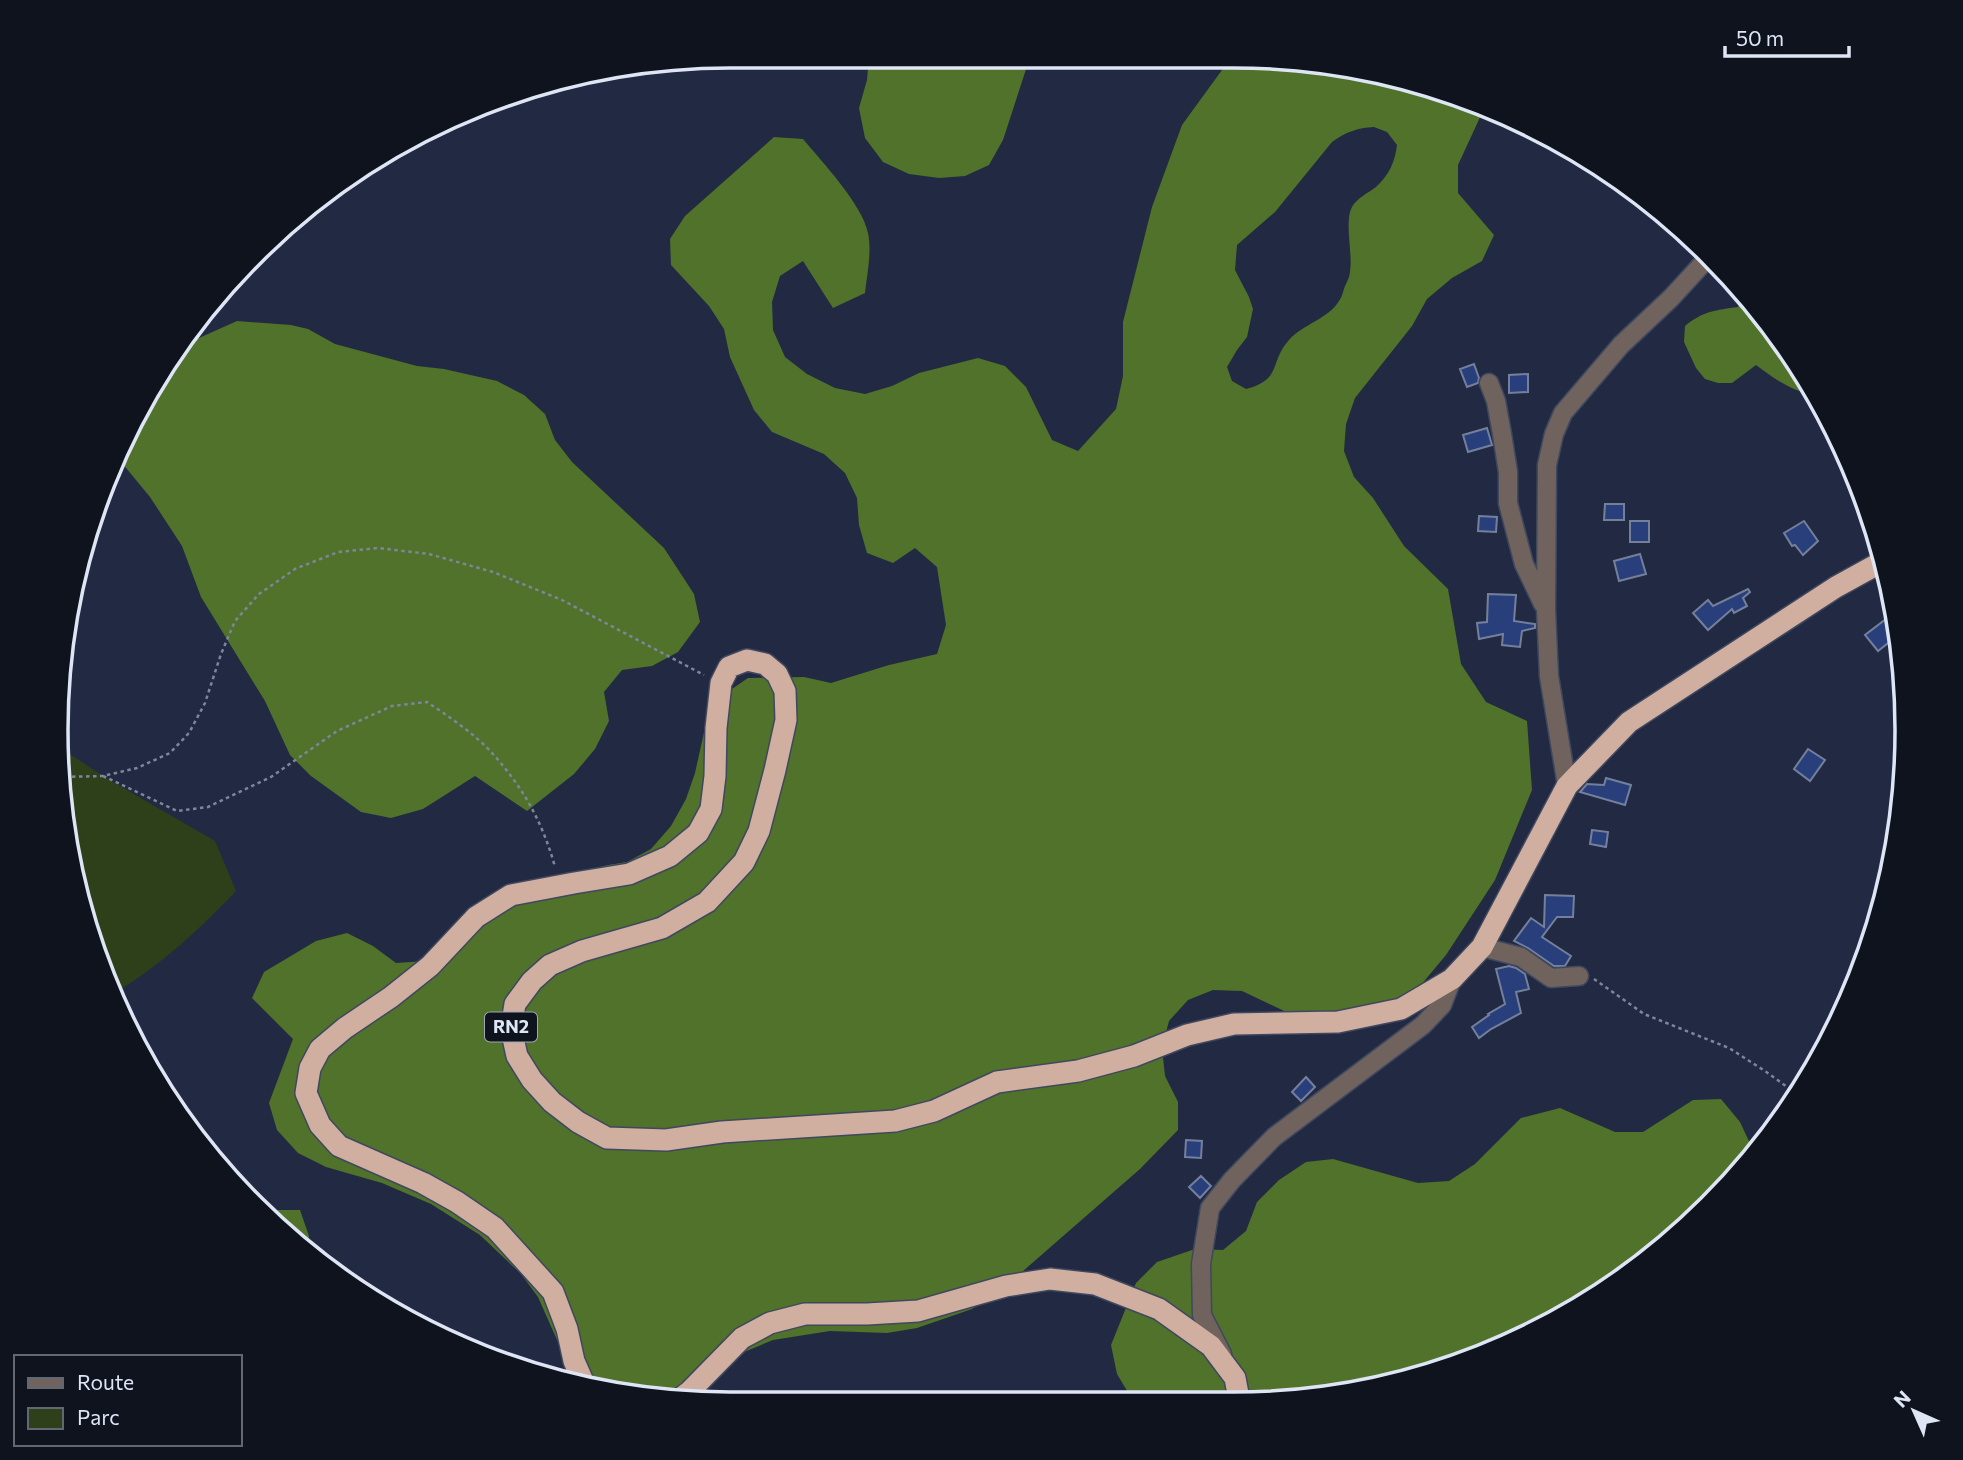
<svg xmlns="http://www.w3.org/2000/svg" width="1963" height="1460" font-family="Commissioner,sans-serif">
	<style>
		.green { fill: #2d4019 }
		.forest { fill: #50722a; fill-rule: evenodd }
		.building { fill: #293f7c; stroke: #74809b; stroke-width: 2 }
		.lines { fill: none; stroke-linecap: round; stroke-linejoin: round }
		.street-casing { stroke: #3f485f; stroke-width: 21 }
		.highway-casing { stroke: #3f485f; stroke-width: 24 }
		.path { stroke: #7e869a; stroke-width: 2.5; stroke-dasharray: 3.5 3.5; stroke-linecap: butt }
		.street { stroke: #70625d; stroke-width: 18 }
		.highway { stroke: #d0aea0; stroke-width: 21 }
		.labels { text-anchor: middle; stroke-width: 6; stroke-linejoin: round; paint-order: stroke }
		.shield { fill: #0f131e; stroke: #a0a6b4; stroke-width: 2 }
		.shield-label { font-size: 18px; font-weight: bold; fill: #dee5f5 }
		.rim { fill: none; stroke: #dee5f5; stroke-width: 3.5 }
	</style>
	<rect width="100%" height="100%" fill="#212a42"/>
	<path class="green" d="M 59,747 L 106,778 L 215,841 L 236,891 C 200,929 161,965 116,992 L 92,947 L 57,774 Z"/>
	<path class="forest" d="M 869,56 L 1030,57 L 1003,140 L 989,165 L 965,176 L 939,178 L 909,174 L 883,162 L 865,138 L 859,108 L 867,80 Z
		M 1227,57 L 1277,57 L 1407,79 L 1482,113 L 1458,165 L 1458,193 L 1494,235 L 1482,261 L 1452,278 L 1427,299 L 1412,326 L 1355,398 L 1346,424 L 1344,451 L 1354,477 L 1373,498 L 1404,546 L 1448,589 L 1461,664 L 1486,702 L 1527,721 L 1532,790 L 1495,880 L 1446,955 L 1400,1010 L 1318,1027 L 1242,991 L 1213,990 L 1188,1000 L 1169,1021 L 1162,1048 L 1165,1076 L 1178,1102 L 1178,1130 L 1140,1169 L 999,1292 L 972,1309 L 917,1328 L 887,1333 L 830,1331 L 773,1340 L 723,1361 L 671,1390 L 645,1396 L 598,1388 L 579,1371 L 561,1349 L 538,1297 L 521,1274 L 480,1235 L 431,1204 L 382,1183 L 326,1167 L 298,1153 L 277,1130 L 269,1103 L 293,1039 L 252,998 L 264,972 L 316,941 L 347,933 L 373,946 L 396,963 L 426,961 L 520,887 L 608,865 L 627,862 L 651,849 L 671,826 L 686,799 L 695,773 L 707,719 L 723,695 L 748,678 L 804,677 L 831,683 L 889,665 L 937,654 L 946,625 L 937,567 L 915,548 L 893,563 L 867,553 L 859,525 L 857,498 L 845,473 L 824,454 L 772,432 L 754,410 L 730,357 L 724,329 L 709,306 L 671,265 L 670,239 L 685,216 L 774,137 L 803,139 C 823,163 862,204 868,233 C 872,251 867,275 865,293 L 833,308 L 803,261 L 780,276 L 772,302 L 773,330 L 785,357 L 807,374 L 835,388 L 865,394 L 892,386 L 919,373 L 978,358 L 1005,366 L 1026,387 L 1052,440 L 1078,451 L 1116,409 L 1123,376 L 1123,322 L 1152,207 L 1182,125 L 1222,70 ZM 1374,127 L 1387,132 L 1397,145 C 1395,162 1389,175 1376,187 C 1368,193 1357,198 1352,207 C 1344,221 1353,254 1350,271 C 1350,276 1347,282 1345,286 C 1343,291 1342,297 1339,301 C 1328,319 1303,324 1289,340 C 1269,362 1283,379 1246,389 L 1232,381 L 1227,367 L 1237,350 L 1247,337 L 1253,309 L 1249,297 L 1235,270 L 1237,245 L 1275,212 L 1332,142 C 1346,132 1357,128 1374,127 Z
		M 1743,297 L 1768,320 L 1815,395 C 1793,392 1773,378 1756,365 L 1732,383 L 1718,383 L 1705,379 L 1696,368 L 1684,342 L 1685,326 C 1703,311 1716,310 1738,307 Z
		M 237,321 L 291,325 L 308,329 L 335,344 L 417,366 L 444,369 L 497,381 L 524,395 L 545,414 L 555,440 L 572,462 L 664,548 L 694,594 L 700,622 L 678,652 L 652,666 L 622,670 L 604,692 L 609,721 L 595,749 L 574,774 L 527,811 L 475,776 L 423,809 L 391,818 L 361,812 L 311,776 L 290,755 L 265,701 L 201,597 L 182,546 L 150,497 L 117,457 L 126,432 L 190,342 Z
		M 1721,1099 L 1740,1122 L 1755,1154 L 1739,1175 L 1643,1265 L 1491,1353 L 1321,1398 L 1132,1399 L 1117,1374 L 1111,1345 L 1136,1283 L 1157,1262 L 1195,1249 L 1223,1250 L 1246,1231 L 1257,1202 L 1279,1180 L 1306,1162 L 1333,1159 L 1418,1183 L 1449,1181 L 1475,1164 L 1521,1118 L 1560,1108 L 1615,1132 L 1643,1132 L 1693,1100 Z
		M 266,1210 L 300,1210 L 309,1236 L 307,1252 L 286,1237 L 263,1213 Z"/>
	<path class="building" d="M 1474,364 L 1479,378 L 1478,383 L 1467,387 L 1460,369 Z
		M 1528,374 L 1528,392 L 1509,393 L 1509,375 Z
		M 1487,428 L 1492,445 L 1468,452 L 1463,435 Z
		M 1605,504 L 1624,504 L 1624,520 L 1604,520 Z
		M 1479,516 L 1497,517 L 1496,532 L 1478,531 Z
		M 1630,521 L 1649,521 L 1649,542 L 1630,542 Z
		M 1804,521 L 1818,541 L 1803,555 L 1795,545 L 1792,546 L 1784,533 Z
		M 1640,554 L 1646,574 L 1619,581 L 1614,561 Z
		M 1748,589 L 1750,592 L 1743,598 L 1747,606 L 1734,613 L 1732,609 L 1708,630 L 1693,613 L 1708,600 L 1713,606 Z
		M 1488,594 L 1516,595 L 1514,621 L 1535,624 L 1535,628 L 1522,631 L 1520,647 L 1502,645 L 1503,634 L 1479,639 L 1477,623 L 1487,622 Z
		M 1886,619 L 1897,636 L 1878,651 L 1865,635 Z
		M 1808,749 L 1825,760 L 1810,781 L 1794,769 Z
		M 1606,778 L 1631,785 L 1625,805 L 1580,792 L 1587,784 L 1604,785 Z
		M 1592,830 L 1608,832 L 1606,847 L 1590,844 Z
		M 1545,895 L 1574,896 L 1573,917 L 1557,917 L 1542,937 L 1571,956 L 1565,966 L 1554,966 L 1528,948 L 1514,941 L 1531,918 L 1544,927 Z
		M 1509,966 L 1516,968 L 1525,974 L 1529,989 L 1516,992 L 1521,1013 L 1491,1029 L 1479,1038 L 1472,1027 L 1489,1015 L 1488,1014 L 1505,1004 L 1496,969 Z
		M 1306,1077 L 1315,1087 L 1301,1101 L 1292,1092 Z
		M 1186,1140 L 1202,1141 L 1201,1158 L 1185,1157 Z
		M 1201,1176 L 1211,1186 L 1200,1198 L 1189,1187 Z"/>
	<g class="lines">
		<defs>
			<path id="street" d="M 1489,383 L 1496,401 L 1502,434 L 1508,472 L 1508,503 L 1524,564 L 1543,604
				M 1567,786 L 1549,676 L 1546,610 L 1547,465 L 1554,434 L 1563,413 L 1621,345 L 1671,298 L 1705,261
				M 1482,947 L 1521,957 L 1551,978 L 1579,976
				M 1222,1354 L 1202,1315 L 1201,1264 L 1210,1208 L 1232,1180 L 1274,1137 L 1423,1025 L 1442,1005 L 1452,979"/>
			<path id="highway" d="M 585,1386 L 574,1361 L 567,1329 L 553,1292 L 495,1228 L 457,1202 L 423,1183 L 339,1146 L 320,1125 L 306,1093 L 310,1068 L 320,1049 L 345,1028 L 391,997 L 430,966 L 476,917 L 511,895 L 574,883 L 629,874 L 670,856 L 698,833 L 711,809 L 715,776 L 716,728 L 721,683 L 729,667 L 747,660 L 765,664 L 777,674 L 785,691 L 786,720 L 775,770 L 759,831 L 744,862 L 707,902 L 662,928 L 582,951 L 550,965 L 532,981 L 515,1004 L 511,1029 L 517,1056 L 532,1080 L 552,1102 L 578,1122 L 607,1138 L 666,1140 L 722,1132 L 895,1121 L 934,1111 L 997,1082 L 1078,1071 L 1134,1056 L 1187,1035 L 1234,1024 L 1338,1022 L 1401,1009 L 1452,979 L 1482,947 L 1567,786 L 1629,722 L 1836,587 L 1885,560
				M 677,1401 L 689,1392 L 742,1338 L 770,1323 L 805,1314 L 867,1314 L 918,1311 L 1006,1286 L 1050,1279 L 1095,1284 L 1159,1309 L 1211,1346 L 1235,1378 L 1239,1399"/>
		</defs>
		<use href="#street" class="street-casing"/>
		<use href="#highway" class="highway-casing"/>
		<path class="path" d="M 103,776 L 177,811 L 208,807 L 271,777 L 337,731 L 392,706 L 427,702 C 448,716 475,734 492,753 C 523,787 543,823 555,867
			M 58,777 L 103,776 L 137,768 L 170,753 L 189,733 L 205,703 L 221,654 L 235,621 L 259,594 L 295,569 L 338,552 L 378,548 L 429,554 L 493,572 L 562,600 L 704,675
			M 1594,979 L 1644,1014 L 1729,1048 L 1765,1071 L 1797,1094"/>
		<use href="#street" class="street"/>
		<use href="#highway" class="highway"/>
	</g>
	<g class="labels">
		<rect class="shield" x="485" y="1012.5" width="52" height="29" rx="5"/>
		<g class="shield-label">
			<text x="511" y="1033">RN2</text>
		</g>
	</g>
	<path d="M0 0H1963V1460H0ZM730 68H1233A662 662 0 0 1 1895 730V730A662 662 0 0 1 1233 1392H730A662 662 0 0 1 68 730V730A662 662 0 0 1 730 68Z" fill="#0f131e" fill-rule="evenodd"/>
	<path class="rim" d="M730 68H1233A662 662 0 0 1 1895 730V730A662 662 0 0 1 1233 1392H730A662 662 0 0 1 68 730V730A662 662 0 0 1 730 68Z"/>
	<rect x="14" y="1355" width="228" height="91" fill="#0f131e" stroke="#626774" stroke-width="2"/>
	<rect x="28" y="1378" width="35" height="10" fill="#70625d" stroke="#626774" stroke-width="2"/>
	<text x="77" y="1390" font-size="21" fill="#dee5f5">Route</text>
	<rect x="28" y="1408" width="35" height="21" fill="#2d4019" stroke="#626774" stroke-width="2"/>
	<text x="77" y="1425" font-size="21" fill="#dee5f5">Parc</text>
	<g transform="translate(1914 1411) rotate(315)" stroke="#0f131e" stroke-width="5" paint-order="stroke">
	<path d="M0-5L12 26L0 18L-12 26Z" fill="#dee5f5"/>
	<text y="-10" font-size="19" font-weight="bold" text-anchor="middle" fill="#dee5f5">N</text>
	</g>
	<path d="M1725 46v10h124v-10" fill="none" stroke="#dee5f5" stroke-width="3.5"/>
	<text x="1736" y="46" font-size="21" fill="#dee5f5" stroke="#0f131e" stroke-width="5" paint-order="stroke">50 m</text>
</svg>
